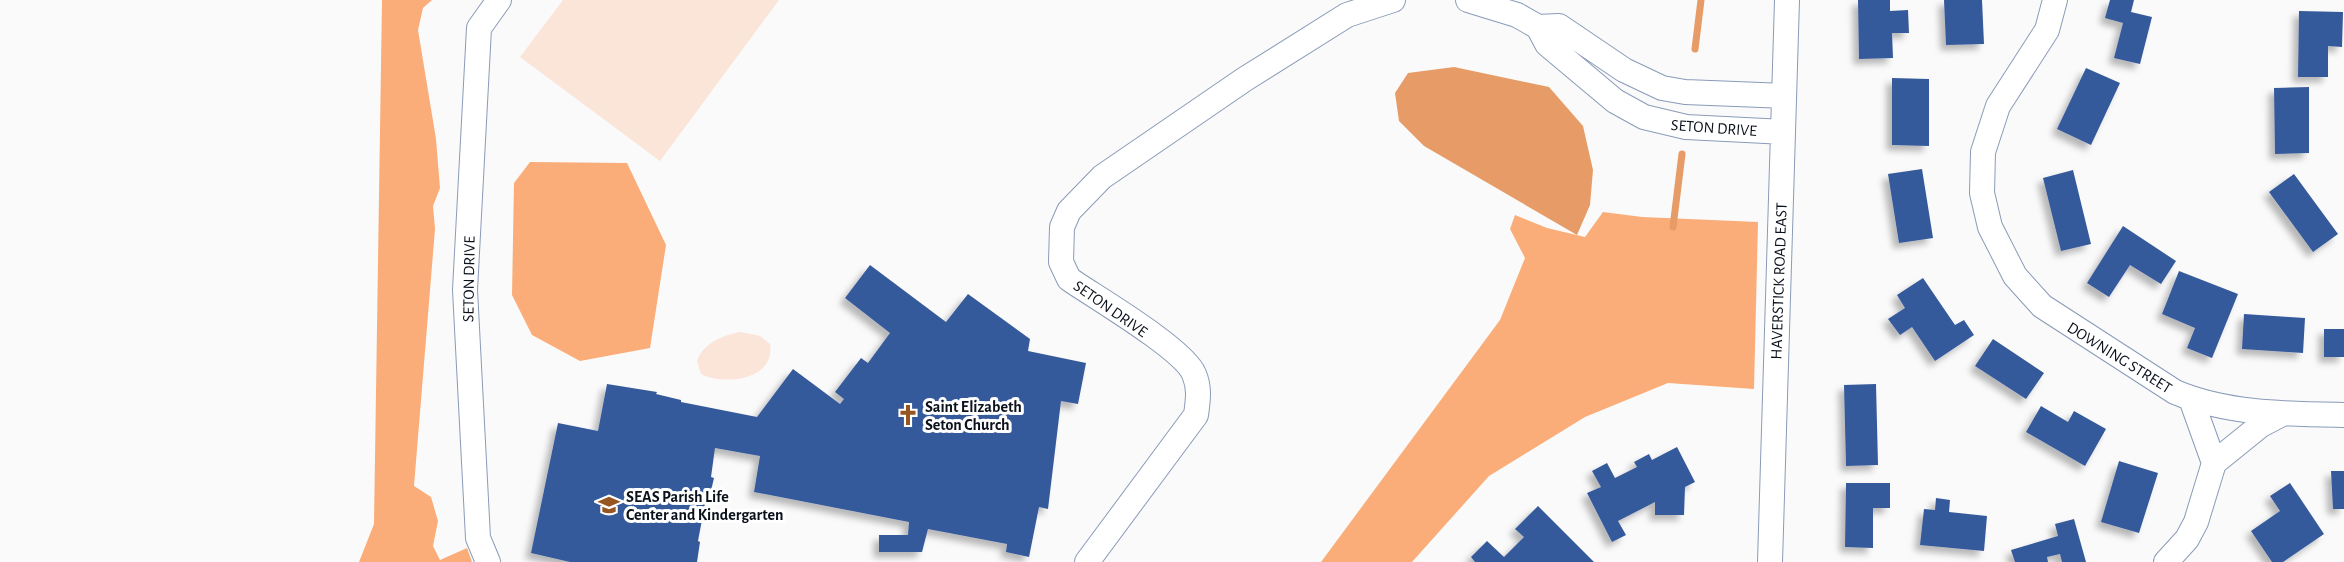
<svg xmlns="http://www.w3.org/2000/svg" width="2344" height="562" font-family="'Alegreya Sans',sans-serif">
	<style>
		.green { fill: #fae5d8 }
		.forest { fill: #faad78 }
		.water { fill: #e79b66 }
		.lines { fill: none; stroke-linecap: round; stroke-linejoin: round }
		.stream { stroke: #e79b66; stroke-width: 7 }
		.building { fill: #365a9b; filter: url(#shadow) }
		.street-casing { stroke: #8a9bb8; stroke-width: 26 }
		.street { stroke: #fff; stroke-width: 24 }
		.labels { text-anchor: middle; stroke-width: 6; stroke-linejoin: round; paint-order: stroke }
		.street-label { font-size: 16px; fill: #0c121c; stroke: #fff }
		.poi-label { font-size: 16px; font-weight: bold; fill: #0c121c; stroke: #fff; text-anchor: start }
	</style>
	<defs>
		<filter id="shadow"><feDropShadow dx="-5.5" dy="5.5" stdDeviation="3" flood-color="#0004"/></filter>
	</defs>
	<rect width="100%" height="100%" fill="#fafafa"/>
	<path class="green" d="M 563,0 L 779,0 L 660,161 L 520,57 Z
		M 741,332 L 760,336 L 770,344 C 776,380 724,386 701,374 L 697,361 C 703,343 723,335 741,332 Z"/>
	<path class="forest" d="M 382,0 L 432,0 L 423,8 L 418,30 L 436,139 L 440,188 L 433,206 L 435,229 L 414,486 L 431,497 L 438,521 L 433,546 L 440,560 L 467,548 L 472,562 L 359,562 L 374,524 Z
		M 530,162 L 627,163 L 666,245 L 650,348 L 580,361 L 532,335 L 512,295 L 514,183 Z
		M 1603,212 L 1642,217 L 1758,222 L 1754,389 L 1668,383 L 1585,417 L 1489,476 L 1412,562 L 1321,562 L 1500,320 L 1525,258 L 1510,229 L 1515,215 L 1547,228 L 1585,237 Z"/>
	<path class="water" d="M 1454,67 L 1549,87 L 1583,126 L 1593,170 L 1590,205 L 1577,235 L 1424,146 L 1399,121 L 1395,93 L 1408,73 Z"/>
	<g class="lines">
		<path class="stream" d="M 1695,49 L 1701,0
			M 1673,227 L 1682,154"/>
	</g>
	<path class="building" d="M 1858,0 L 1890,0 L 1890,11 L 1908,10 L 1909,33 L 1892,33 L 1893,58 L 1859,59 Z
		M 1944,0 L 1982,0 L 1984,44 L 1946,45 Z
		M 2110,0 L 2134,0 L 2131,12 L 2152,17 L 2140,64 L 2114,58 L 2123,23 L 2105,18 Z
		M 2299,11 L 2343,12 L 2342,47 L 2328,46 L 2328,77 L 2298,77 Z
		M 2086,68 L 2120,83 L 2091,145 L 2057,129 Z
		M 1892,78 L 1929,79 L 1929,146 L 1892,145 Z
		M 2309,87 L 2309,153 L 2275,154 L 2274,88 Z
		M 1922,169 L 1933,238 L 1899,243 L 1888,174 Z
		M 2073,170 L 2091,244 L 2061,251 L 2043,178 Z
		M 2294,174 L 2338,234 L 2313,252 L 2269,192 Z
		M 2123,226 L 2176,261 L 2161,284 L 2130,265 L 2109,297 L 2087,283 Z
		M 870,265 L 946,322 L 968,294 L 1030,339 L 1028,351 L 1086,363 L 1078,404 L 1061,401 L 1048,509 L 1039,507 L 1029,557 L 1006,552 L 1007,544 L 928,529 L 922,552 L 879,552 L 879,535 L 908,535 L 909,522 L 754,492 L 760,456 L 715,448 L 711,477 L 714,478 L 709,499 L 706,498 L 698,541 L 700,542 L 697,562 L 570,562 L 531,553 L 558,423 L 598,431 L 607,384 L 657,392 L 656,394 L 681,400 L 681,402 L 757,417 L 793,369 L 840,404 L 844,399 L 835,392 L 861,358 L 868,363 L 890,333 L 845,298 Z
		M 2179,271 L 2238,294 L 2212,358 L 2187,348 L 2195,328 L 2162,314 Z
		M 1923,278 L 1955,325 L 1964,320 L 1974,335 L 1935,361 L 1912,327 L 1900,335 L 1888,319 L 1905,308 L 1897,295 Z
		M 2244,314 L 2305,318 L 2303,353 L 2242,349 Z
		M 2324,329 L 2344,329 L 2344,357 L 2324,357 Z
		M 1993,339 L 2044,373 L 2026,399 L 1975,366 Z
		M 1876,384 L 1878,465 L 1846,466 L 1844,385 Z
		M 2041,406 L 2068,422 L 2074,411 L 2106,429 L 2085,466 L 2026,432 Z
		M 1677,447 L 1695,482 L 1685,487 L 1684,515 L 1655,515 L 1655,502 L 1618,521 L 1626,535 L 1612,542 L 1587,493 L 1601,487 L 1592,471 L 1607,463 L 1615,478 L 1637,467 L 1634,462 L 1649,454 L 1652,460 Z
		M 2119,461 L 2158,473 L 2139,533 L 2101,522 Z
		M 2331,471 L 2344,471 L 2344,509 L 2333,509 Z
		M 1846,483 L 1890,483 L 1890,508 L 1873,508 L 1873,548 L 1845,547 Z
		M 2290,483 L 2324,534 L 2283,562 L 2272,562 L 2251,531 L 2280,511 L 2270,496 Z
		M 1936,498 L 1950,500 L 1949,512 L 1987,516 L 1984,551 L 1920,545 L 1924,509 L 1935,510 Z
		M 1538,506 L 1594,562 L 1475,562 L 1471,557 L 1487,541 L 1504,557 L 1524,537 L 1515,529 Z
		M 2074,519 L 2086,562 L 2062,562 L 2060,554 L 2047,557 L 2048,562 L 2015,562 L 2011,550 L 2058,536 L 2055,524 Z"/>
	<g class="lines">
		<defs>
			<path id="street" d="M 1468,0 L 1517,15 L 1538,27 L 1559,26 L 1624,70 L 1662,88 L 1685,92 L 1784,96
				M 2055,0 L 2047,30 L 1998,106 L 1983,152 L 1982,193 L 1990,227 L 2015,276 L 2042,306 L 2175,392 C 2227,414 2288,414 2344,415
				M 1538,27 L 1547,44 L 1615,101 L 1644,117 L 1686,127 L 1783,132
				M 2214,463 L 2261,425 L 2282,414
				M 488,562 L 478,538 L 465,290 L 479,28 L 499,0
				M 1087,562 L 1196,415 C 1198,400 1200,388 1194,374 C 1184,349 1095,297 1069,279 L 1061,262 L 1062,227 L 1069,211 L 1102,177 L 1245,79 L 1347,15 L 1393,0
				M 1770,562 L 1787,0
				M 2166,562 L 2187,539 L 2196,522 L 2214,463 L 2191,399"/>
		</defs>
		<use href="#street" class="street-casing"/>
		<use href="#street" class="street"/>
	</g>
	<defs>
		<symbol id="church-bare" viewBox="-9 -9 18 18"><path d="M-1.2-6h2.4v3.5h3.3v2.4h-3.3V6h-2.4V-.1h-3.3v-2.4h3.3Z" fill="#975522" stroke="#fff" stroke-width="2.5" paint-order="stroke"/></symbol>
		<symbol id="school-bare" viewBox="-9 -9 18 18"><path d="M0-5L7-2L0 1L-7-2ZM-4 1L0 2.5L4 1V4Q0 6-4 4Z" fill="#975522" stroke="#fff" stroke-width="2.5" paint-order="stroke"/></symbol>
	</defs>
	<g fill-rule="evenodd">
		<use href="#church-bare" x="893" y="400" width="30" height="30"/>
		<use href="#school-bare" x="594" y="490" width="30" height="30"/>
	</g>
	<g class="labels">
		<g class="street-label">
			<text transform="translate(1714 127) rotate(4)" y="6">SETON DRIVE</text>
			<text transform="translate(468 279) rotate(-89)" y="6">SETON DRIVE</text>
			<text transform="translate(1778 281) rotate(-88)" y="6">HAVERSTICK ROAD EAST</text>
			<text transform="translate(1111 308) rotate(35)" y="6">SETON DRIVE</text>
			<text transform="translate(2120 357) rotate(32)" y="6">DOWNING STREET</text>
		</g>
		<g class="poi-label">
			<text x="925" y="412">Saint Elizabeth<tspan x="925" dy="18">Seton Church</tspan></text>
			<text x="626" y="502">SEAS Parish Life<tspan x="626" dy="18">Center and Kindergarten</tspan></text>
		</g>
	</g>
</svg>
